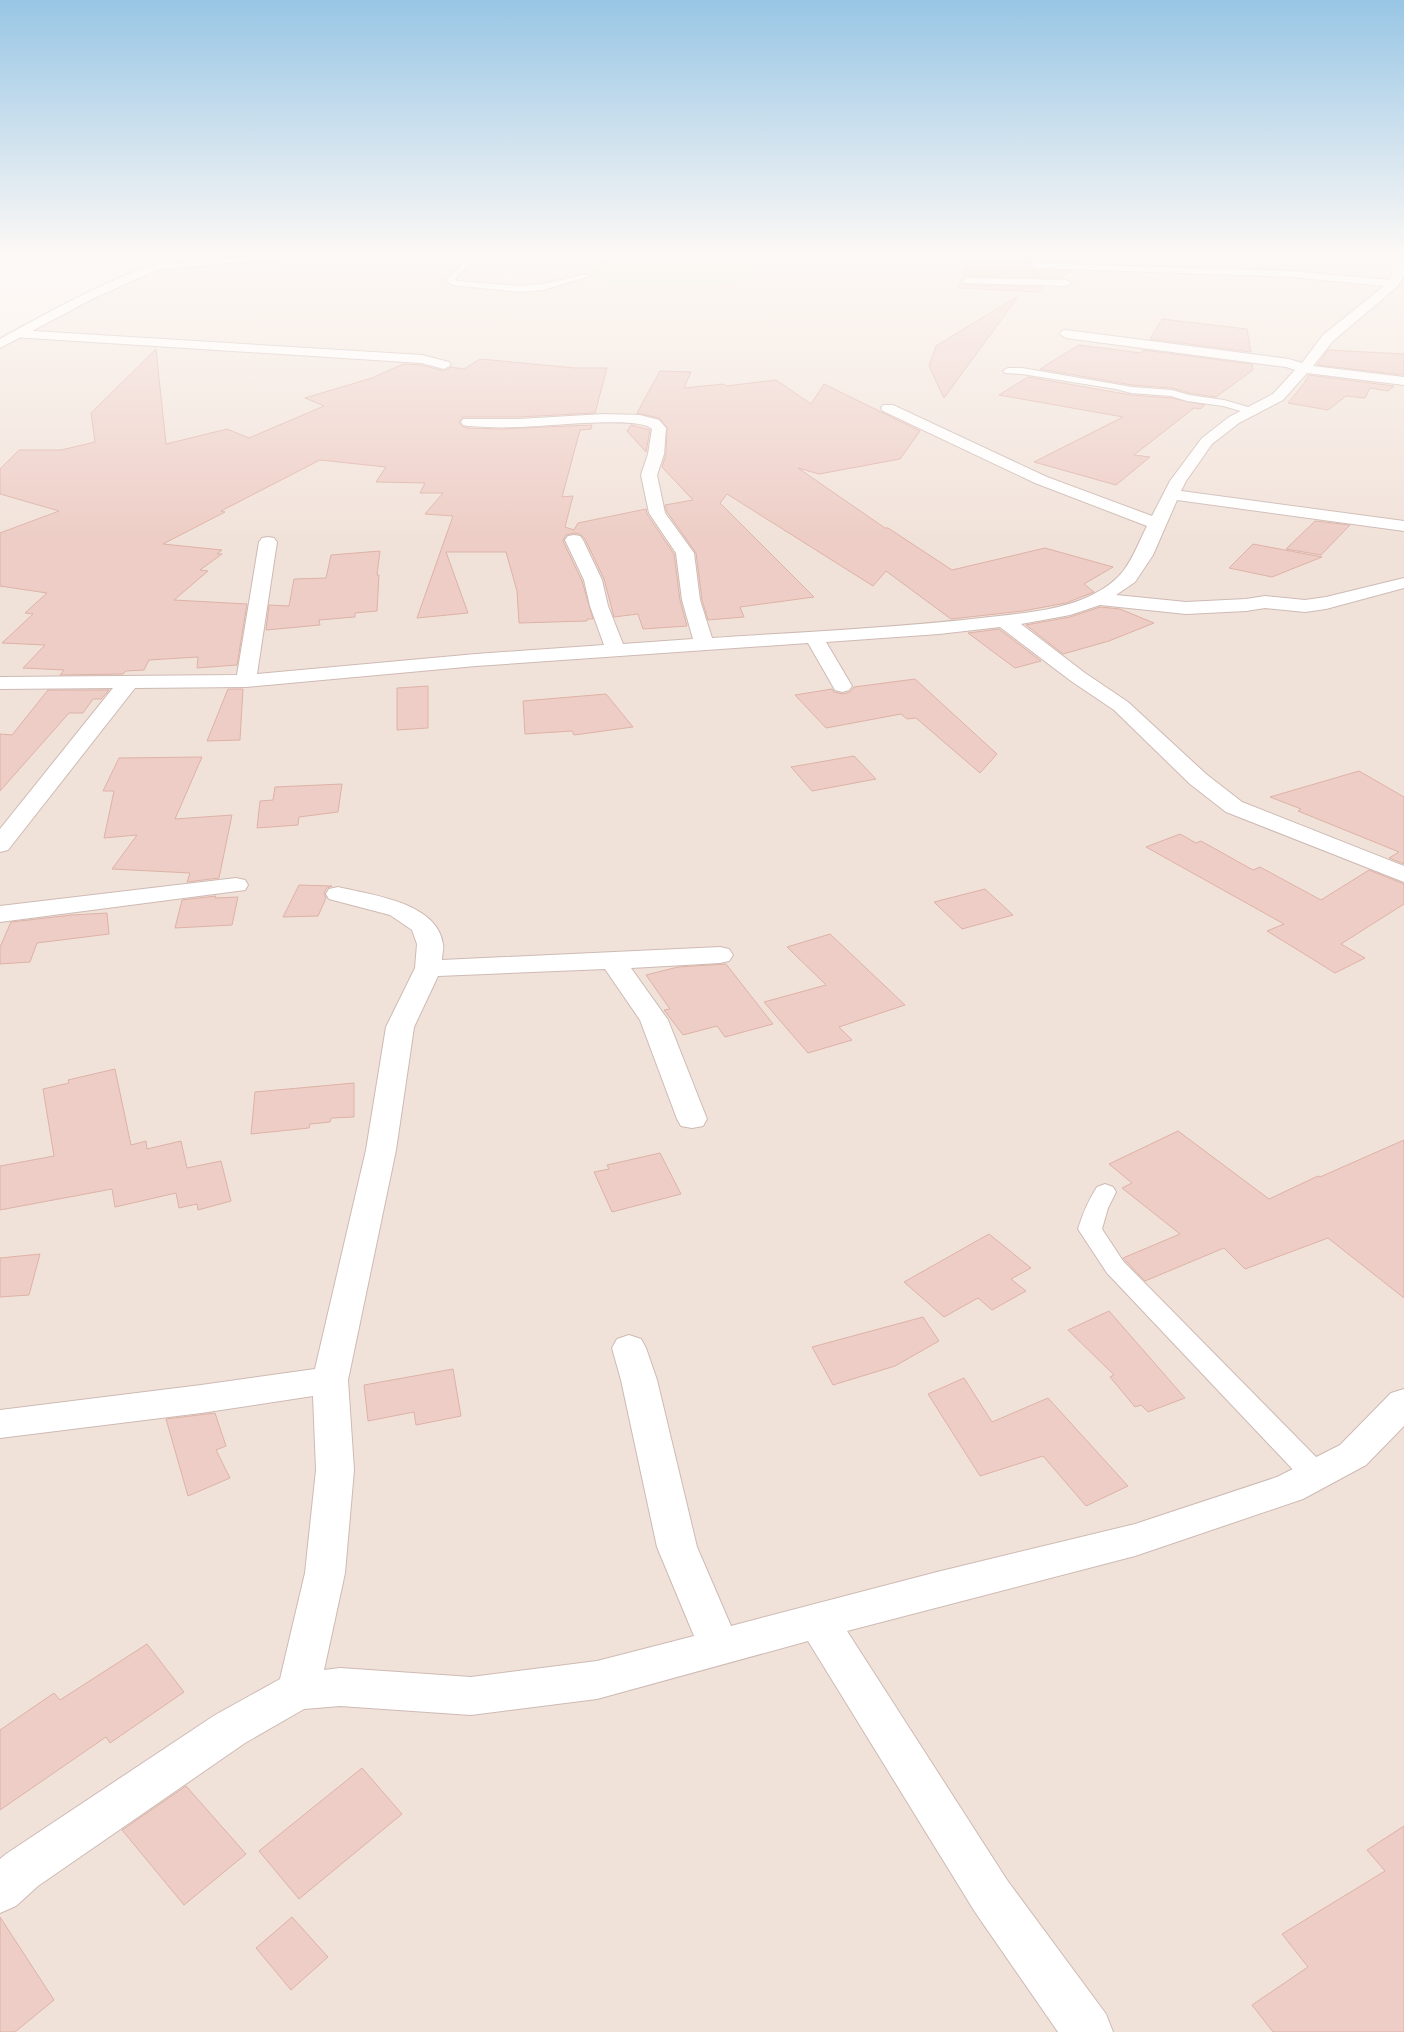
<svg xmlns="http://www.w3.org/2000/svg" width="1404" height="2032" font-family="Karla,sans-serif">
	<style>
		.residential { fill: #f1e2d9 }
		.green { fill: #dbe7ca }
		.building { fill: #edcdc5; stroke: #deb2a7 }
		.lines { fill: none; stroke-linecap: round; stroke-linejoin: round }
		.service-casing { stroke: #cebab4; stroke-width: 2 }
		.minor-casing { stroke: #cebab4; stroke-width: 2 }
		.tertiary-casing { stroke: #cebab4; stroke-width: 2 }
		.service { fill: #fff; fill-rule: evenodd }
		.minor { fill: #fff; fill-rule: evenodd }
		.tertiary { fill: #fff; fill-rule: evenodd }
	</style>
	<rect width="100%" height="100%" fill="#faf1ea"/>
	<path class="residential" d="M 178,256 L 1404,256 L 1404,2032 L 0,2032 L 0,336 L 131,271 Z"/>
	<path class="green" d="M 610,256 L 760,256 L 768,258 L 755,272 L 737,281 L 673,286 L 611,285 L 604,275 L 593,269 Z"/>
	<path class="building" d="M 969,256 L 1035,256 L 1038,261 L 1032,262 L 1029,265 L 1036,270 L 1071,271 L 1060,278 L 969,276 L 961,281 L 965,285 L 1045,287 L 1038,292 L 958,288 Z
		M 1016,297 L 1017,298 L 944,398 L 929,366 L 936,346 Z
		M 1162,319 L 1247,329 L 1251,352 L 1150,339 Z
		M 1079,345 L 1141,353 L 1143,350 L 1252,364 L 1253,370 L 1216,397 L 1189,393 L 1172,388 L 1132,385 L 1040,369 Z
		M 156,349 L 166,444 L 227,429 L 249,438 L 324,406 L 305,398 L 372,378 L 403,364 L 421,365 L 444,371 L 451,367 L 464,369 L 480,359 L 575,368 L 607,368 L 595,413 L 519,417 L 463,417 L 459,423 L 463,427 L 468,428 L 499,429 L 592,425 L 591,429 L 580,430 L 562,497 L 573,496 L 565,527 L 574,530 L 578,523 L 646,509 L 647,514 L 674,554 L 680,600 L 687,626 L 643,629 L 638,614 L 614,617 L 604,579 L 585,539 L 580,534 L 574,533 L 566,535 L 563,541 L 582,581 L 593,619 L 587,619 L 587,621 L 519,623 L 517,591 L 506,552 L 446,552 L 468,613 L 417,618 L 453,516 L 425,514 L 443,493 L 420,493 L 425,483 L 376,482 L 386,467 L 320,460 L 221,511 L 225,512 L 163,544 L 222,550 L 217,554 L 222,554 L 200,570 L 208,571 L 174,600 L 247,604 L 237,665 L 197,668 L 198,657 L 149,660 L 144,670 L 126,671 L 123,674 L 60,675 L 64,670 L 23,668 L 45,645 L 2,643 L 33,614 L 25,613 L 47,593 L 0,586 L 0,533 L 59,511 L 0,494 L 0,469 L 19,450 L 61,450 L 95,442 L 91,413 Z
		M 1328,350 L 1404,354 L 1404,375 L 1317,365 Z
		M 660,371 L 691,372 L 684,388 L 724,384 L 726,386 L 776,380 L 811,404 L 824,384 L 920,431 L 900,459 L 819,474 L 798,468 L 885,528 L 888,528 L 952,570 L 1045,548 L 1113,567 L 1084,584 L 1094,592 L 1066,603 L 1023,611 L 951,619 L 886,571 L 873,586 L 727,494 L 720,503 L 814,597 L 740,607 L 744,617 L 708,620 L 702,600 L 696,553 L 667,512 L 665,505 L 693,500 L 662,467 L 666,454 L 667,427 L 659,418 L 637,413 Z
		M 1309,375 L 1394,386 L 1388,391 L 1370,388 L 1365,398 L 1346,396 L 1328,410 L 1288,403 L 1306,381 L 1305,381 Z
		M 1028,377 L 1131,395 L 1171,398 L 1205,405 L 1200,409 L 1194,408 L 1134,455 L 1150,457 L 1116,485 L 1034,462 L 1123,417 L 999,395 Z
		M 631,425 L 650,430 L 646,452 L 627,431 Z
		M 1315,521 L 1350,525 L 1321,555 L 1286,549 Z
		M 1253,544 L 1322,557 L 1272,577 L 1229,568 Z
		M 380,551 L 377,575 L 379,575 L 377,611 L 355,613 L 355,617 L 319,620 L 320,625 L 266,630 L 269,605 L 289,606 L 294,579 L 326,578 L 331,555 Z
		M 1100,607 L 1120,609 L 1154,623 L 1109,641 L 1063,654 L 1026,625 L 1070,617 Z
		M 999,629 L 1041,661 L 1015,668 L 968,633 Z
		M 915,679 L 997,754 L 980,773 L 916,718 L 907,719 L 901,714 L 826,728 L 795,695 L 832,689 L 834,692 L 843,694 L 850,692 L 854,687 Z
		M 428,686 L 428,728 L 397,730 L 397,688 Z
		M 228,689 L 243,689 L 240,740 L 207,741 Z
		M 48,690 L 109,690 L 101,699 L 93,699 L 83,713 L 69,713 L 0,791 L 0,734 L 12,735 Z
		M 606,694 L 633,727 L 574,735 L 572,731 L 525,734 L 523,701 Z
		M 854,756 L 876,779 L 812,791 L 791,767 Z
		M 202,757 L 175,819 L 232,815 L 219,878 L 187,882 L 190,873 L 112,869 L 137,835 L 104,838 L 114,791 L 103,791 L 119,758 Z
		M 1359,771 L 1404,797 L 1404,864 L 1389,858 L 1399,852 L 1298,811 L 1301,809 L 1270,797 Z
		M 342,784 L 338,812 L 299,817 L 298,825 L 257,828 L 260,801 L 273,800 L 275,787 Z
		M 1180,834 L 1196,843 L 1201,841 L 1253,870 L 1260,867 L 1321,900 L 1369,870 L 1404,884 L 1404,904 L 1341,944 L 1365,958 L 1335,973 L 1267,931 L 1284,924 L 1146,847 Z
		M 299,885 L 332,886 L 327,888 L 324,893 L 326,898 L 318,916 L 283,917 Z
		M 985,889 L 1013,915 L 962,929 L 934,902 Z
		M 216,896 L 215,898 L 238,897 L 232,925 L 175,928 L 182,900 Z
		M 107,913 L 109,934 L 37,943 L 30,962 L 0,964 L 0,947 L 11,922 L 72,915 Z
		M 830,934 L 905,1005 L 839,1027 L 852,1040 L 808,1053 L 764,1002 L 826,985 L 787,947 Z
		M 726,964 L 773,1024 L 725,1037 L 717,1026 L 683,1035 L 664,1010 L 670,1009 L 646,975 L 678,967 Z
		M 115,1069 L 131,1145 L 146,1141 L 147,1149 L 181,1141 L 187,1168 L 221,1161 L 231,1201 L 198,1210 L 197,1204 L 179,1208 L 176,1193 L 115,1207 L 112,1189 L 0,1210 L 0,1166 L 54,1156 L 43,1089 L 69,1083 L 68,1080 Z
		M 354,1083 L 354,1117 L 331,1118 L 330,1122 L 310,1124 L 309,1128 L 251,1134 L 255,1092 Z
		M 1178,1131 L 1269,1199 L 1318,1176 L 1320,1177 L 1404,1140 L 1404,1298 L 1328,1238 L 1245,1269 L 1224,1248 L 1145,1281 L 1123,1258 L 1180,1234 L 1122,1188 L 1132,1183 L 1109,1164 Z
		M 660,1153 L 681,1194 L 612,1212 L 594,1172 L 609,1169 L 607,1165 Z
		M 989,1234 L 1031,1268 L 1011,1279 L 1026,1291 L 992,1310 L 978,1298 L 944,1317 L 904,1282 Z
		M 40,1254 L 29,1295 L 0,1297 L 0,1258 Z
		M 1109,1311 L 1185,1398 L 1148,1412 L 1141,1405 L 1135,1407 L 1110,1377 L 1114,1375 L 1068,1330 Z
		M 923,1317 L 939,1341 L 895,1366 L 833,1385 L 812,1347 Z
		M 453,1369 L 461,1416 L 416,1425 L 414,1412 L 368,1421 L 364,1385 Z
		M 964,1378 L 992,1422 L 1048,1398 L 1128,1486 L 1086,1506 L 1043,1456 L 980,1476 L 928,1394 Z
		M 215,1413 L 226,1446 L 216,1450 L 230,1478 L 188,1496 L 166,1419 Z
		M 147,1644 L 184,1692 L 110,1743 L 106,1737 L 0,1810 L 0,1730 L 54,1693 L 60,1700 Z
		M 362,1768 L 402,1814 L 299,1899 L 259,1851 Z
		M 186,1786 L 246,1854 L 184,1905 L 122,1830 Z
		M 1404,1826 L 1404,2032 L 1273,2032 L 1252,2005 L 1308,1967 L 1282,1934 L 1385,1871 L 1367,1850 Z
		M 0,1917 L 54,2000 L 15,2032 L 0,2032 Z
		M 292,1917 L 328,1957 L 291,1990 L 256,1948 Z"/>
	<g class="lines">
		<defs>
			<path id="service" d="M 258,256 L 290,256 L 286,258 L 150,270 L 146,268 L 150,266 Z
				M 465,256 L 473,256 L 473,260 L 455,279 L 457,281 L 520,286 L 543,284 L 586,274 L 590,276 L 543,290 L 520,292 L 452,285 L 446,280 L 465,260 Z
				M 1008,368 L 1022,368 L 1132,387 L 1172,390 L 1189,395 L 1224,400 L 1255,409 L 1256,411 L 1251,414 L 1223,406 L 1187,401 L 1171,396 L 1131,393 L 1116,389 L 1022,374 L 1005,373 L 1003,371 Z
				M 1105,1184 L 1113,1187 L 1116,1192 L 1108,1208 L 1102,1229 L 1123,1261 L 1319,1460 L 1323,1468 L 1319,1476 L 1309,1479 L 1299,1476 L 1107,1273 L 1078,1229 C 1083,1213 1088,1201 1097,1187 Z"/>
			<path id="minor" d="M 1391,256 L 1403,256 L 1404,275 L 1398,286 L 1333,341 L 1313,366 L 1404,377 L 1404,385 L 1307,373 L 1283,400 L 1239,423 L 1212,444 L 1186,481 L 1181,491 L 1404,521 L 1404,531 L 1177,500 L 1153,555 L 1135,582 L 1116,595 L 1186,602 L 1246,599 L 1265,596 L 1305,600 L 1326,597 L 1404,578 L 1404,588 L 1326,609 L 1305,612 L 1265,608 L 1246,611 L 1186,614 L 1100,605 L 1070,615 L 1021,624 L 1085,673 L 1128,702 L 1206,774 L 1242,802 L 1404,866 L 1404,882 L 1226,812 L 1190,784 L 1114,710 L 1071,681 L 1000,627 L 939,634 L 826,642 L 852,686 L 849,690 L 842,692 L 835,690 L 808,643 L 476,666 L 246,687 L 135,688 L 8,850 L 0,852 L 0,829 L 113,688 L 0,689 L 0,677 L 237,675 L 259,542 L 262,538 L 268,537 L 274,538 L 277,542 L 257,674 L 476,654 L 604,645 L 590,606 L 584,580 L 565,540 L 568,536 L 574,535 L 580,536 L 583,540 L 602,580 L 608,606 L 623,644 L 693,639 L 682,600 L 676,553 L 649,513 L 641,475 L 648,454 L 652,429 C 638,415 542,427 518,427 C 501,428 485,427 468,426 L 463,425 L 461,422 L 463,419 L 519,419 L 604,414 L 640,415 L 659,420 L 666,428 L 664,454 L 657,475 L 665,513 L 694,553 L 700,600 L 712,638 C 802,632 892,628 981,618 C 1016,614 1061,611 1092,595 C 1128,577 1131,558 1147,526 L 1035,483 L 883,411 L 881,408 L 883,405 L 893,405 L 1047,477 L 1152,516 L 1170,481 L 1202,438 L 1229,417 L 1273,394 L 1295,370 L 1286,367 L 1066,338 L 1060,334 L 1062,331 L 1066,330 L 1289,359 L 1302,363 L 1323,335 L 1384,286 L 1291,277 L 1037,268 L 1031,265 L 1033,263 L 1291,271 L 1390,280 L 1392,275 Z
				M 969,278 L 1066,280 L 1072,283 L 1066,286 L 965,283 L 963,281 L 965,279 Z
				M 17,330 L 422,355 L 449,362 L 451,365 L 444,369 L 421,363 L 13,337 L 11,334 Z
				M 236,878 L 245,880 L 248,885 L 245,890 L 0,922 L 0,906 Z
				M 338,887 C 371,895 437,902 443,944 C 444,949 442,955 442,960 L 720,947 L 729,949 L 733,955 L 729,961 L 720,963 L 631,968 L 668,1020 L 707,1119 L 703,1126 L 692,1128 L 681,1126 L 677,1119 L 640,1020 L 605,969 L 438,976 L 414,1027 L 396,1150 L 348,1380 L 354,1470 L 345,1573 L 324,1670 L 340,1668 L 471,1677 L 597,1661 L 694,1636 L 657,1547 L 621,1380 L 612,1348 L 617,1339 L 629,1335 L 641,1339 L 646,1348 L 657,1380 L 697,1547 L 731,1626 L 937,1572 L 1135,1524 L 1277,1477 L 1340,1445 L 1391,1393 L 1404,1389 L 1404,1426 L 1366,1465 L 1303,1499 L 1135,1556 L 847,1631 L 1007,1880 L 1106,2014 L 1113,2032 L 1058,2032 L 975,1912 L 808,1641 L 597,1699 L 471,1715 L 340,1706 L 304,1709 L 245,1743 L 38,1886 L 16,1906 L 0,1913 L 0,1859 L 6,1854 L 215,1715 L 280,1679 L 305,1573 L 316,1470 L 313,1396 L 201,1413 L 0,1438 L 0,1410 L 201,1385 L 315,1369 L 366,1150 L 386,1027 L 415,968 L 417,944 L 412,930 L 390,915 L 329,899 L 326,894 L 329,889 Z"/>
			<path id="tertiary" d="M 173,256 L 189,256 L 94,298 L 0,348 L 0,339 C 56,307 113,278 173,256 Z"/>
		</defs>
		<use href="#service" class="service-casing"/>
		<use href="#minor" class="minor-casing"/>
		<use href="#tertiary" class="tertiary-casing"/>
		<use href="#service" class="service"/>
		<use href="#minor" class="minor"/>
		<use href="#tertiary" class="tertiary"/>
	</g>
	<linearGradient id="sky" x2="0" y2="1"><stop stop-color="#98c6e5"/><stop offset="0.47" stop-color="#fdf9f6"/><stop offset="1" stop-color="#fdf9f6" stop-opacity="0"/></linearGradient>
	<rect width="1404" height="541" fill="url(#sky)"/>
</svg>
